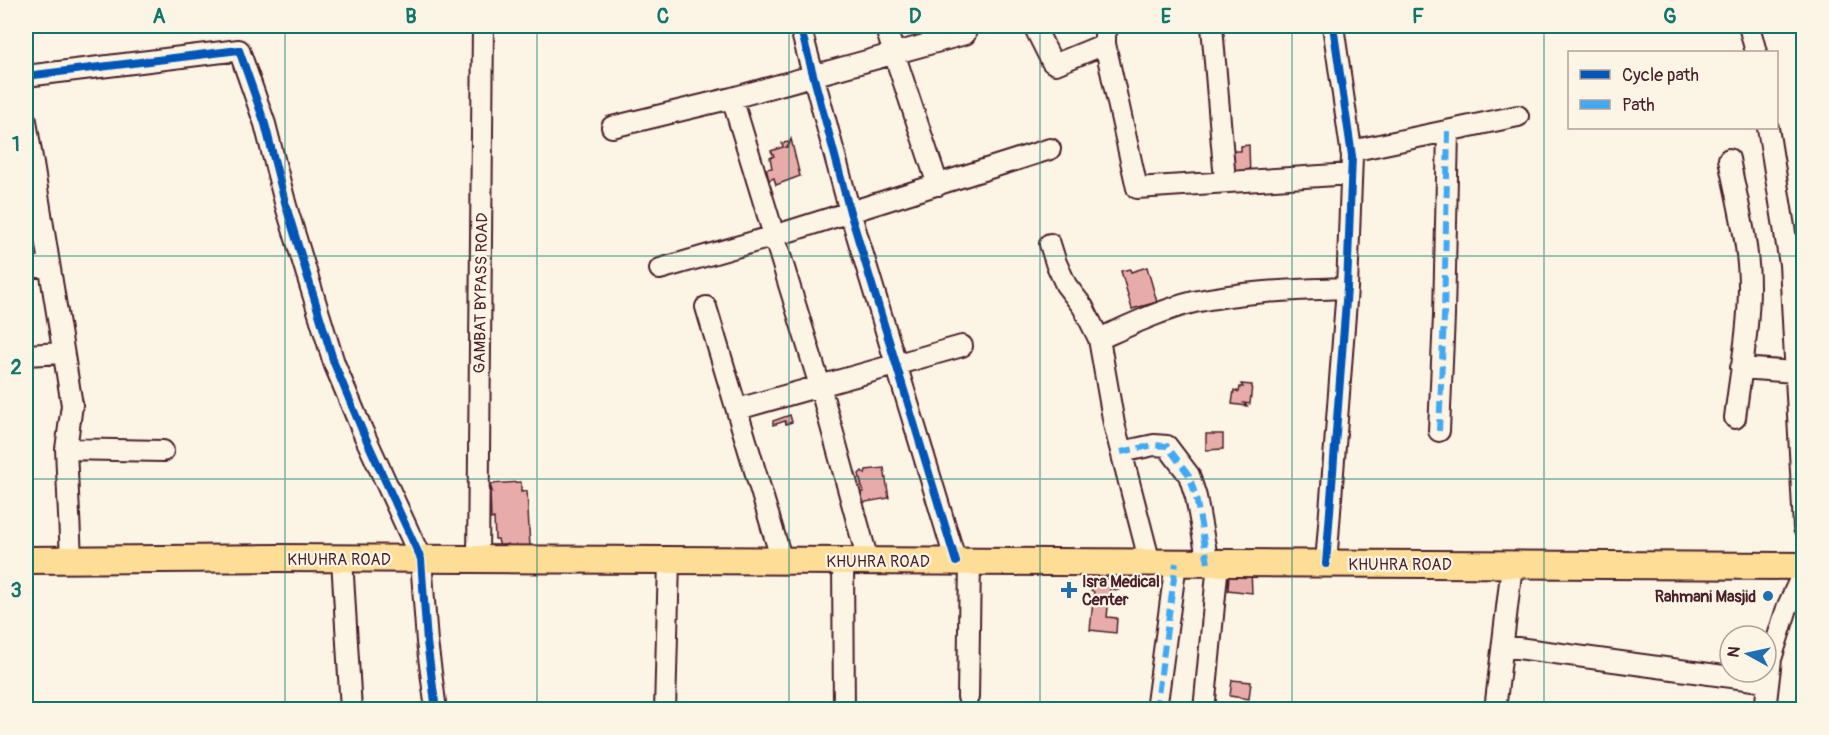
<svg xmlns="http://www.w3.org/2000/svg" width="1829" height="735" font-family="Pangolin,sans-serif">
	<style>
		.building { fill: #e7aca9; stroke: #4a1f2b; stroke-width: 1.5 }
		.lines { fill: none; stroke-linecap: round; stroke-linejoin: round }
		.minor-casing { stroke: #4a1f2b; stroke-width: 24 }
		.major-casing { stroke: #4a1f2b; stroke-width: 30 }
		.minor { stroke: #fcf5e5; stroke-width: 20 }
		.major { stroke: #fede96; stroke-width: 26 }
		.quiet { stroke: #3fa9f5; stroke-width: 6; stroke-dasharray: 12 6; stroke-linecap: butt }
		.cycleway-casing { stroke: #fcf5e5; stroke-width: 11 }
		.cycleway { stroke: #0057b8; stroke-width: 8 }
		.grid { fill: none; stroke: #0f766e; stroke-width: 1.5; stroke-opacity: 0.55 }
		.poi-dot { fill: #1f6fb2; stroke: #fcf5e5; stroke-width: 2 }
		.labels { text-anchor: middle; stroke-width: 4.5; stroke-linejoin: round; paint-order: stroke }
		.street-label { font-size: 16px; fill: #4a1f2b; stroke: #fcf5e5 }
		.poi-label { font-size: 16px; font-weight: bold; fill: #4a1f2b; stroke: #fcf5e5; text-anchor: start }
		.neatline { fill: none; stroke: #0f766e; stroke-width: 2 }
		.grid-label { font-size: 20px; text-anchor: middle; font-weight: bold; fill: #0f766e }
	</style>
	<rect width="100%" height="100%" fill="#fcf5e5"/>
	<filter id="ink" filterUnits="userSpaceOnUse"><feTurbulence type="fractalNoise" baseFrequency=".0167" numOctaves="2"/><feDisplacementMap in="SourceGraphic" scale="12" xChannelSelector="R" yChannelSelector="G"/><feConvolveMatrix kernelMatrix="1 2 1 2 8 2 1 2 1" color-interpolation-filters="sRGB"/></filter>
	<g filter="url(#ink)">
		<path class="building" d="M 791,139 L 800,176 L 776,185 L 774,178 L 769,180 L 766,169 L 772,168 L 770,158 L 774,156 L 771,151 L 783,147 L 782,143 L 788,142 L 789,145 L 786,147 L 788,147 Z
			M 1249,145 L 1250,177 L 1233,178 L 1232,151 L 1241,151 L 1241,146 Z
			M 1147,267 L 1157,302 L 1132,309 L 1121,271 L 1130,269 L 1131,272 Z
			M 1241,384 L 1252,385 L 1250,404 L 1244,403 L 1247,406 L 1232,404 L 1234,390 L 1239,392 L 1240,387 L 1243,387 Z
			M 790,415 L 792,422 L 786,424 L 785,421 L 773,425 L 773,421 Z
			M 1206,434 L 1223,434 L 1223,449 L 1206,450 Z
			M 884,468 L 889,498 L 855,504 L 853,494 L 863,492 L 859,474 L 862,471 L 865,474 L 866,470 Z
			M 521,482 L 521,492 L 527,491 L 530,547 L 509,548 L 507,544 L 500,548 L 498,539 L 495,539 L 494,518 L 491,519 L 490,489 L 492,491 L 490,484 Z
			M 1251,569 L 1252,593 L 1228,590 L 1229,574 Z
			M 1092,578 L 1119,580 L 1119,590 L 1110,589 L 1107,617 L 1117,618 L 1116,633 L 1090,630 L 1094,592 L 1091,590 Z
			M 1232,680 L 1251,682 L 1249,699 L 1230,696 Z"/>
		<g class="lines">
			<defs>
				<path id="minor" d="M 800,26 L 850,212 L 956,562
					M 885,26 L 938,185
					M 1034,26 L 1052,62 L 1056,64 L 1105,44 L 1105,33 L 1109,26
					M 1212,26 L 1225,181
					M 1749,26 L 1756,52
					M 1105,44 L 1137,188 L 1351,174
					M 26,76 L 239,50 L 265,124 L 286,206 L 334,363 L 362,430 L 421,559 L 427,642 L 436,710
					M 732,98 L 820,386 L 868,561
					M 26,121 L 72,405 L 66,449 L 71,559
					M 612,127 L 732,98 L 965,34
					M 1768,128 L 1790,264 L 1804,528
					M 1351,151 L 1518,116
					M 1729,159 C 1737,201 1749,244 1749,286 C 1749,330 1740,375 1735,418
					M 1050,244 L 1056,263 L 1066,285 L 1083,307 L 1099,339 L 1114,424 L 1150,563
					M 26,268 L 49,265
					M 660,269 L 774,236 L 1050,149
					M 706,307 L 782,561
					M 1099,339 C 1130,325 1161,310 1194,302 C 1244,291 1296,290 1347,288
					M 26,355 L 63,353
					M 1741,368 L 1795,372
					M 738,409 L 962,346
					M 1439,431 L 1444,316 L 1448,131
					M 66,449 L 163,451
					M 1121,452 L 1154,445 L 1167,446 L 1189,475 L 1196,497 L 1208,563
					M 342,559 L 351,710
					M 478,560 L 483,26
					M 843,561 L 844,710
					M 1326,564 L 1347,288 L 1352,156 L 1333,26
					M 1503,646 L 1768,682
					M 968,697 L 970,562
					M 665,710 L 669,561
					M 1156,710 L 1176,563
					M 1204,710 L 1218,563
					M 1495,710 L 1512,565
					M 1765,710 L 1771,659 L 1787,608 L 1804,571"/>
				<path id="major" d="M 26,560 L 279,558 L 1804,566"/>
			</defs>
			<use href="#minor" class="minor-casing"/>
			<use href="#major" class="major-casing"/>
			<use href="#minor" class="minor"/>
			<use href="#major" class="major"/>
			<path class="quiet" d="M 1439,431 L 1444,316 L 1448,131
				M 1121,452 L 1154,445 L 1167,446 L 1189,475 L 1196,497 L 1208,563
				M 1156,710 L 1176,563"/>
			<defs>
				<path id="cycleway" d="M 800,26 L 850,212 L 956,562
					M 26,76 L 239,50 L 265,124 L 286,206 L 334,363 L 362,430 L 421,559 L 427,642 L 436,710
					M 1326,564 L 1347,288 L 1352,156 L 1333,26"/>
			</defs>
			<use href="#cycleway" class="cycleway-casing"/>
			<use href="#cycleway" class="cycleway"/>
		</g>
	</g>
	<path class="grid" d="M 285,26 L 285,710M 537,26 L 537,710M 789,26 L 789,710M 1040,26 L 1040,710M 1292,26 L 1292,710M 1544,26 L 1544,710M 26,256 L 1804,256M 26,479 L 1804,479"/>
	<g class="poi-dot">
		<path d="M1066 581h6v6h6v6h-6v6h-6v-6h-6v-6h6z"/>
		<circle cx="1768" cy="596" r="6"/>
	</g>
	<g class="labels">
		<g class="street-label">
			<text transform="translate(480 293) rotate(-89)" y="6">GAMBAT BYPASS ROAD</text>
			<text x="339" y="565">KHUHRA ROAD</text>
			<text x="878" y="567">KHUHRA ROAD</text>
			<text x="1400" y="570">KHUHRA ROAD</text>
		</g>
		<g class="poi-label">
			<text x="1082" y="587">Isra Medical<tspan x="1082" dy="18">Center</tspan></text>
			<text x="1756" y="602" text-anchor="end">Rahmani Masjid</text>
		</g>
	</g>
	<rect width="1829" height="735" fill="none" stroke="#fcf5e5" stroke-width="66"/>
	<rect x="1568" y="51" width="210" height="78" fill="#fcf5e5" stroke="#b59f9b" stroke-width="1.5"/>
	<rect x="1580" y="70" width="30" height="9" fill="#0057b8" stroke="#b59f9b" stroke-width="1.5"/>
	<text x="1622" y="81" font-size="18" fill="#4a1f2b">Cycle path</text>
	<rect x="1580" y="100" width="30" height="9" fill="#3fa9f5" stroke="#b59f9b" stroke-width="1.5"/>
	<text x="1622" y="111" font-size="18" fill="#4a1f2b">Path</text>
	<g transform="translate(1748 654) rotate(278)"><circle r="28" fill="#fcf5e5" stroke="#b59f9b" stroke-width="1.5"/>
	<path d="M0-4.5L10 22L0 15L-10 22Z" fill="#1f6fb2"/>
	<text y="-9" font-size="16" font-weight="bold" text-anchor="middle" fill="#4a1f2b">N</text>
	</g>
	<rect x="33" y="33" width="1763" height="669" class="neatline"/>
	<g class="grid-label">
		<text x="159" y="23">A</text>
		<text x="411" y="23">B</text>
		<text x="663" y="23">C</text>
		<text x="915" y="23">D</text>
		<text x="1166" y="23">E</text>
		<text x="1418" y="23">F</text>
		<text x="1670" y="23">G</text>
		<text x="16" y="151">1</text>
		<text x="16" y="374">2</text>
		<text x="16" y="597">3</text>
	</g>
</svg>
